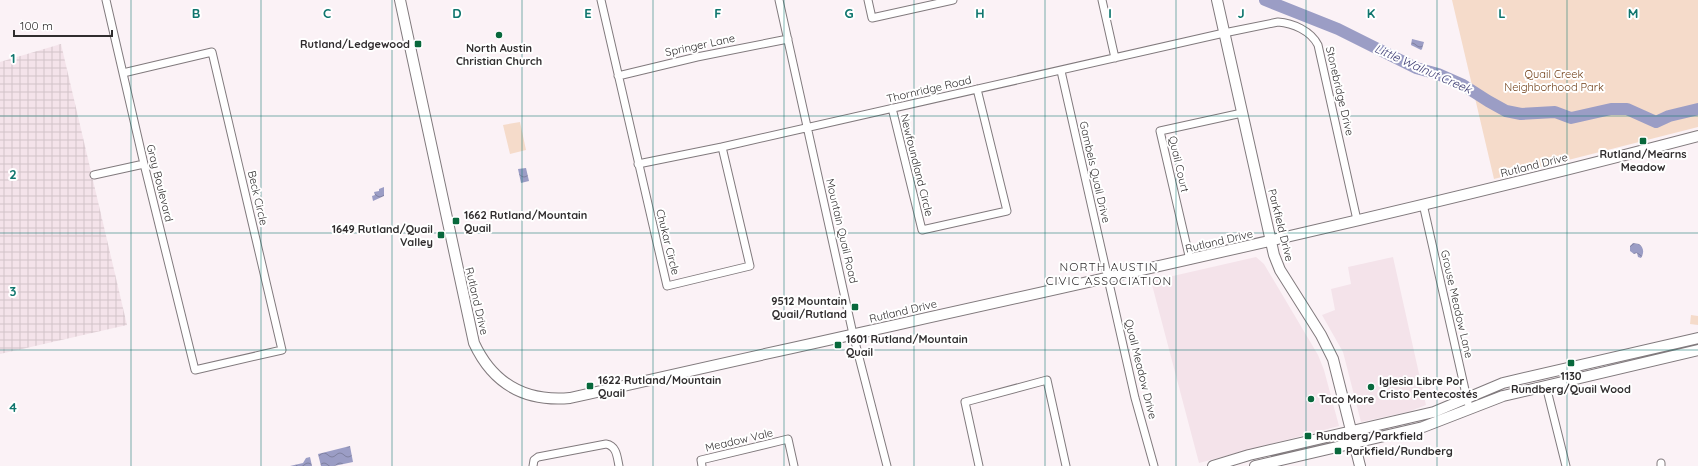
<svg xmlns="http://www.w3.org/2000/svg" width="1698" height="466" font-family="Quicksand,sans-serif">
	<style>
		.built { fill: #f4e3ea }
		.industrial { fill: url(#industrial-grid) }
		.green { fill: #f5dbca }
		.water { fill: url(#water-waves) }
		.lines { fill: none; stroke-linecap: round; stroke-linejoin: round }
		.river { stroke: #9b9dc5; stroke-width: 12 }
		.street-casing { stroke: #817a7d; stroke-width: 9 }
		.secondary-casing { stroke: #817a7d; stroke-width: 12 }
		.street { stroke: #fff; stroke-width: 7 }
		.secondary { stroke: #fff; stroke-width: 10 }
		.grid { fill: none; stroke: #0f766e; stroke-width: 1; stroke-opacity: 0.55 }
		.poi-dot { fill: #08683c; stroke: #fff; stroke-width: 1.5 }
		.labels { text-anchor: middle; stroke-width: 4; stroke-linejoin: round; paint-order: stroke }
		.poi-label { font-size: 11px; font-weight: bold; fill: #302d2e; stroke: #fff; text-anchor: start }
		.street-label { font-size: 11px; fill: #302d2e; stroke: #fff }
		.park-label { font-size: 11px; fill: #703e16; stroke: #fff }
		.water-label { font-size: 12px; font-style: italic; fill: #434277; stroke: #fff }
		.neighbourhood-label { font-size: 12px; letter-spacing: 1px; fill: #302d2e; stroke: #fff }
		.grid-label { font-size: 13px; text-anchor: middle; font-weight: bold; fill: #0f766e; stroke: #fff; stroke-width: 4; stroke-linejoin: round; paint-order: stroke }
	</style>
	<defs>
		<pattern id="industrial-grid" width="8" height="8" patternUnits="userSpaceOnUse"><rect width="8" height="8" fill="#f4e3ea"/><path d="M0 4h8M4 0v8" fill="none" stroke="#d2c3c9"/></pattern>
		<pattern id="water-waves" width="16" height="10" patternUnits="userSpaceOnUse"><rect width="16" height="10" fill="#9b9dc5"/><path d="M0 5q4-4 8 0t8 0" fill="none" stroke="#7f80a0"/></pattern>
	</defs>
	<rect width="100%" height="100%" fill="#fbf2f6"/>
	<path class="built" d="M 1256,257 L 1264,264 L 1318,355 L 1324,370 L 1339,426 L 1199,463 L 1151,281 Z
		M 1393,257 L 1426,405 L 1408,412 L 1361,422 L 1343,352 L 1322,315 L 1335,310 L 1331,289 L 1351,284 L 1348,267 Z"/>
	<path class="industrial" d="M 61,44 L 127,325 L 0,354 L 0,62 Z"/>
	<path class="green" d="M 1452,0 L 1698,0 L 1698,127 L 1494,179 Z
		M 520,122 L 526,150 L 510,154 L 503,125 Z
		M 1691,315 L 1698,316 L 1698,325 L 1690,324 Z"/>
	<path class="water" d="M 1412,39 L 1424,42 L 1422,49 L 1421,50 L 1411,45 Z
		M 526,168 L 529,181 L 521,183 L 518,169 Z
		M 384,187 L 384,196 L 373,201 L 372,196 L 375,195 L 374,192 L 379,191 L 379,189 Z
		M 1633,243 L 1639,244 C 1643,247 1645,252 1641,258 L 1638,257 L 1637,253 L 1634,254 L 1630,251 L 1630,246 Z
		M 350,446 L 353,462 L 334,466 L 321,466 L 318,454 Z
		M 310,457 L 312,466 L 290,466 L 303,463 L 306,458 Z"/>
	<g class="lines">
		<path class="river" d="M 1265,0 L 1338,29 L 1416,68 L 1438,74 L 1463,85 L 1488,101 L 1506,111 L 1521,114 L 1555,112 L 1571,118 L 1611,109 L 1627,109 L 1656,122 L 1669,116 L 1698,109"/>
		<defs>
			<path id="street" d="M 106,0 L 144,164 L 195,370 L 282,350 L 212,52 L 123,73
				M 601,0 L 667,286 L 750,266 L 722,147
				M 779,0 L 853,334 L 887,466
				M 868,0 L 872,18 L 953,0
				M 1102,0 L 1115,58
				M 1061,71 L 1135,398 L 1154,466
				M 618,76 L 697,57 L 788,39
				M 892,108 L 922,230 L 1007,211 L 977,89
				M 638,164 L 722,147 L 1224,33 L 1278,22 C 1293,23 1311,31 1318,45 L 1357,220
				M 94,175 L 144,164
				M 1423,204 L 1468,403
				M 1190,260 L 1160,131 L 1242,113
				M 1546,386 L 1566,466
				M 1661,463 L 1661,466
				M 533,466 L 534,460 L 538,457 L 606,444 C 617,446 617,457 619,466
				M 702,466 L 701,460 L 788,439 L 794,466
				M 979,466 L 965,402 L 1047,380 L 1066,466"/>
			<path id="secondary" d="M 400,0 L 474,343 C 493,384 525,402 570,398 C 946,312 1325,234 1698,136
				M 1217,0 L 1274,255 L 1280,270 L 1321,335 L 1333,359 L 1360,466
				M 1213,466 L 1249,455 L 1434,412 L 1503,383 L 1698,338
				M 1255,466 L 1423,427 L 1503,396 L 1698,350"/>
		</defs>
		<use href="#street" class="street-casing"/>
		<use href="#secondary" class="secondary-casing"/>
		<use href="#street" class="street"/>
		<use href="#secondary" class="secondary"/>
	</g>
	<path class="grid" d="M 131,0 L 131,466M 261,0 L 261,466M 392,0 L 392,466M 522,0 L 522,466M 653,0 L 653,466M 784,0 L 784,466M 914,0 L 914,466M 1045,0 L 1045,466M 1176,0 L 1176,466M 1306,0 L 1306,466M 1437,0 L 1437,466M 1567,0 L 1567,466M 0,116 L 1698,116M 0,233 L 1698,233M 0,350 L 1698,350"/>
	<g class="poi-dot">
		<circle cx="499" cy="35" r="4"/>
		<rect x="414" y="40" width="8" height="8" rx="2"/>
		<rect x="1639" y="137" width="8" height="8" rx="2"/>
		<rect x="452" y="217" width="8" height="8" rx="2"/>
		<rect x="437" y="231" width="8" height="8" rx="2"/>
		<rect x="851" y="303" width="8" height="8" rx="2"/>
		<rect x="834" y="341" width="8" height="8" rx="2"/>
		<rect x="1567" y="359" width="8" height="8" rx="2"/>
		<rect x="586" y="382" width="8" height="8" rx="2"/>
		<circle cx="1371" cy="387" r="4"/>
		<circle cx="1311" cy="399" r="4"/>
		<rect x="1304" y="432" width="8" height="8" rx="2"/>
		<rect x="1334" y="447" width="8" height="8" rx="2"/>
	</g>
	<g class="labels">
		<g class="poi-label">
			<text x="410" y="48" text-anchor="end">Rutland/Ledgewood</text>
			<text x="499" y="52" text-anchor="middle">North Austin<tspan x="499" dy="13">Christian Church</tspan></text>
			<text x="1643" y="158" text-anchor="middle">Rutland/Mearns<tspan x="1643" dy="13">Meadow</tspan></text>
			<text x="464" y="219">1662 Rutland/Mountain<tspan x="464" dy="13">Quail</tspan></text>
			<text x="433" y="233" text-anchor="end">1649 Rutland/Quail<tspan x="433" dy="13">Valley</tspan></text>
			<text x="847" y="305" text-anchor="end">9512 Mountain<tspan x="847" dy="13">Quail/Rutland</tspan></text>
			<text x="846" y="343">1601 Rutland/Mountain<tspan x="846" dy="13">Quail</tspan></text>
			<text x="1571" y="380" text-anchor="middle">1130<tspan x="1571" dy="13">Rundberg/Quail Wood</tspan></text>
			<text x="598" y="384">1622 Rutland/Mountain<tspan x="598" dy="13">Quail</tspan></text>
			<text x="1379" y="385">Iglesia Libre Por<tspan x="1379" dy="13">Cristo Pentecostés</tspan></text>
			<text x="1319" y="403">Taco More</text>
			<text x="1316" y="440">Rundberg/Parkfield</text>
			<text x="1346" y="455">Parkfield/Rundberg</text>
		</g>
		<g class="street-label">
			<text transform="translate(700 45) rotate(-12)" y="4">Springer Lane</text>
			<text transform="translate(929 89) rotate(-13)" y="4">Thornridge Road</text>
			<text transform="translate(1340 91) rotate(77)" y="4">Stonebridge Drive</text>
			<text transform="translate(1179 164) rotate(77)" y="4">Quail Court</text>
			<text transform="translate(917 165) rotate(76)" y="4">Newfoundland Circle</text>
			<text transform="translate(1534 165) rotate(-14)" y="4">Rutland Drive</text>
			<text transform="translate(1095 172) rotate(77)" y="4">Gambels Quail Drive</text>
			<text transform="translate(160 183) rotate(76)" y="4">Gray Boulevard</text>
			<text transform="translate(258 198) rotate(77)" y="4">Beck Circle</text>
			<text transform="translate(1281 225) rotate(76)" y="4">Parkfield Drive</text>
			<text transform="translate(842 231) rotate(77)" y="4">Mountain Quail Road</text>
			<text transform="translate(1219 241) rotate(-13)" y="4">Rutland Drive</text>
			<text transform="translate(668 242) rotate(76)" y="4">Chukar Circle</text>
			<text transform="translate(477 301) rotate(77)" y="4">Rutland Drive</text>
			<text transform="translate(1457 304) rotate(77)" y="4">Grouse Meadow Lane</text>
			<text transform="translate(903 311) rotate(-13)" y="4">Rutland Drive</text>
			<text transform="translate(1141 369) rotate(76)" y="4">Quail Meadow Drive</text>
			<text transform="translate(739 440) rotate(-13)" y="4">Meadow Vale</text>
		</g>
		<g class="park-label">
			<text x="1554" y="78">Quail Creek<tspan x="1554" dy="13">Neighborhood Park</tspan></text>
		</g>
		<g class="water-label">
			<text transform="translate(1423 69) rotate(24)" y="4">Little Walnut Creek</text>
		</g>
		<g class="neighbourhood-label">
			<text x="1109" y="271">NORTH AUSTIN<tspan x="1109" dy="14">CIVIC ASSOCIATION</tspan></text>
		</g>
	</g>
	<g class="grid-label">
		<text x="196" y="18">B</text>
		<text x="327" y="18">C</text>
		<text x="457" y="18">D</text>
		<text x="588" y="18">E</text>
		<text x="718" y="18">F</text>
		<text x="849" y="18">G</text>
		<text x="980" y="18">H</text>
		<text x="1110" y="18">I</text>
		<text x="1241" y="18">J</text>
		<text x="1371" y="18">K</text>
		<text x="1502" y="18">L</text>
		<text x="1633" y="18">M</text>
		<text x="13" y="63">1</text>
		<text x="13" y="179">2</text>
		<text x="13" y="296">3</text>
		<text x="13" y="412">4</text>
	</g>
	<path d="M14 30v6h98v-6" fill="none" stroke="#302d2e" stroke-width="2"/>
	<text x="20" y="30" font-size="12" fill="#302d2e" stroke="#ffffff" stroke-width="3" paint-order="stroke">100 m</text>
</svg>
